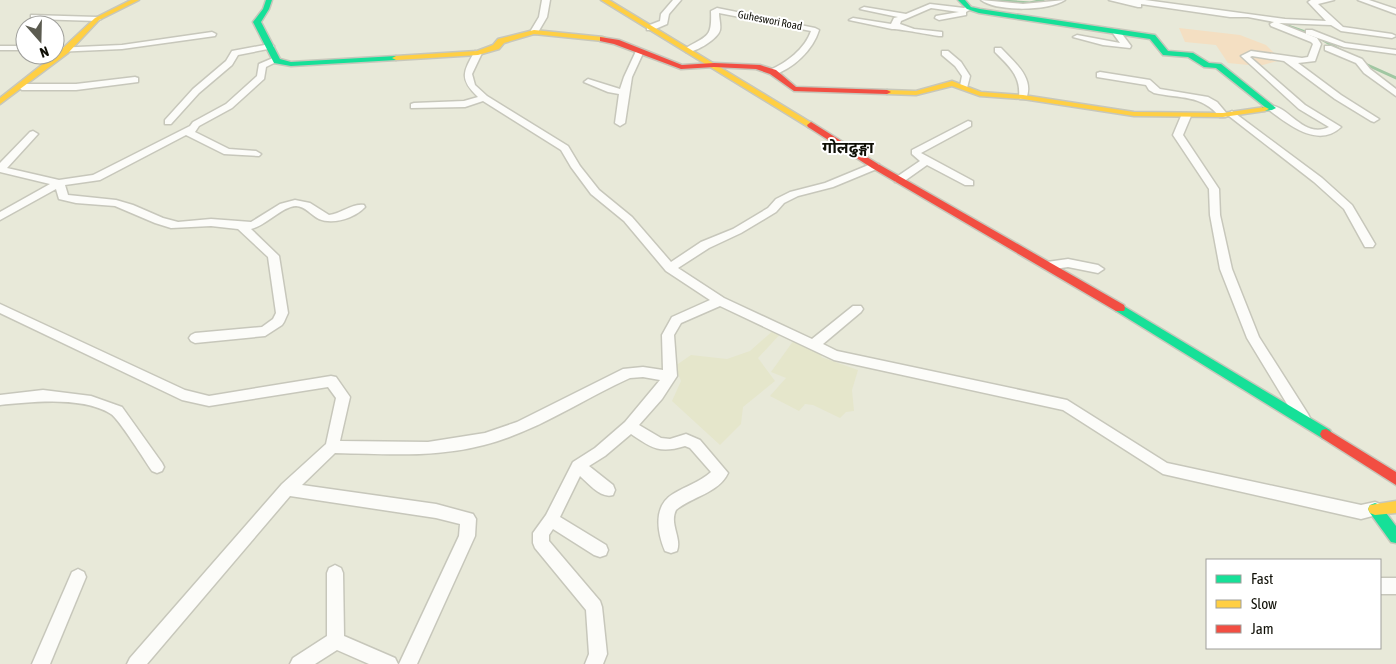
<svg xmlns="http://www.w3.org/2000/svg" width="1396" height="664" font-family="'Asap Condensed','Noto Sans Devanagari',sans-serif">
	<style>
		.built { fill: #e5e6cb }
		.green { fill: #f4dfc2 }
		.lines { fill: none; stroke-linecap: round; stroke-linejoin: round }
		.stream { stroke: #a0c7a2; stroke-width: 3 }
		.street-casing { stroke: #c7c7bb; stroke-width: 3 }
		.fast-casing { stroke: #c7c7bb; stroke-width: 3 }
		.slow-casing { stroke: #c7c7bb; stroke-width: 3 }
		.jam-casing { stroke: #c7c7bb; stroke-width: 3 }
		.street { fill: #fcfcf9; fill-rule: evenodd }
		.fast { fill: #16e098; fill-rule: evenodd }
		.slow { fill: #ffcf43; fill-rule: evenodd }
		.jam { fill: #f24e42; fill-rule: evenodd }
		.labels { text-anchor: middle; stroke-width: 4; stroke-linejoin: round; paint-order: stroke }
		.far-street-label { font-size: 11px; fill: #0f0f06; stroke: #fff }
		.far-district-label { font-size: 16px; font-weight: bold; fill: #0f0f06; stroke: #fff }
	</style>
	<rect width="100%" height="100%" fill="#e8e9d9"/>
	<g class="built">
		<polygon points="776,328 783,331 758,358 775,381 743,407 741,424 720,445 672,401 681,381 675,366 691,355 727,359 750,351"/>
		<polygon points="794,340 823,354 821,357 858,370 852,390 854,411 846,412 840,418 813,405 805,404 799,411 770,396 786,378 771,372"/>
	</g>
	<polygon class="green" points="1179,28 1240,35 1266,45 1281,60 1259,66 1228,63 1216,45 1185,42"/>
	<g class="lines">
		<g class="stream">
			<polyline points="990,0 1030,3 1043,0"/>
			<polyline points="1276,22 1311,34"/>
			<polyline points="1320,38 1343,52"/>
			<polyline points="1363,63 1396,78"/>
		</g>
		<defs>
			<g id="street">
				<polygon points="542,0 550,0 547,17 537,34 531,34 530,32 539,17"/>
				<polygon points="673,0 681,0 669,14 667,24 653,30 647,30 647,26 660,21 661,14"/>
				<path d="M981,0L1023,4L1065,0C1048,11 998,12 981,0Z"/>
				<path d="M1109,0H1145L1285,19L1326,21L1308,2L1311,0H1334L1318,4L1343,27L1392,34L1396,36L1392,38L1341,31L1331,25L1279,23L1317,38L1321,44L1315,61L1298,63L1341,95L1379,119L1374,122L1371,121L1335,99L1284,61L1252,56L1250,57L1305,105L1341,127C1318,149 1288,124 1269,110V106C1287,103 1303,140 1329,127L1299,109L1241,56L1251,51L1302,58L1308,57L1313,44L1311,42L1271,26L1270,24L1274,22L1248,17H1230L1141,4V7H1138Z"/>
				<polygon points="1358,0 1369,0 1396,9 1396,14"/>
				<path d="M930,4L964,8L969,6L973,8L966,12V15L939,20L935,18L936,16L959,12L931,8L901,21L900,24L914,29L942,32V36H939C931,35 896,28 892,29L849,20L853,18L891,24L894,18L898,17L860,9L864,7L906,14Z"/>
				<path d="M717,8L815,28L819,30C813,50 793,69 773,75L769,72L770,70C786,63 805,49 811,31L719,13C719,18 721,25 720,30C718,39 695,53 686,52V48C708,35 712,38 711,11Z"/>
				<polygon points="31,15 97,17 101,19 97,21 34,19 31,19"/>
				<polygon points="1113,30 1119,30 1131,46 1130,48 1103,45 1073,37 1077,35 1120,43 1112,32"/>
				<polygon points="1306,30 1312,30 1345,43 1396,50 1396,54 1344,47 1306,34"/>
				<polygon points="212,32 216,34 215,36 122,49 55,52 55,48 122,45"/>
				<polygon points="270,44 274,46 273,48 238,55 232,65 199,93 171,124 165,124 165,120 193,89 226,61 232,51"/>
				<rect x="0" y="46" width="25" height="4"/>
				<polygon points="1325,46 1331,46 1362,59 1370,69 1396,89 1396,96 1364,73 1356,63 1325,50"/>
				<path d="M995,48H1001C1014,62 1035,78 1026,99H1020L1019,97C1021,76 1009,66 995,52Z"/>
				<polygon points="637,49 644,51 632,77 625,123 620,126 615,123 619,94 608,92 584,82 588,79 620,89 624,77"/>
				<path d="M475,51L482,53L472,74L475,85L487,96L568,146L580,166L599,190L632,217L671,262L701,242L733,229L768,208L776,199L790,192L825,183L871,164H879V168L833,187L798,196L784,203L776,212L741,233L709,248L678,268L724,298L812,339L853,306H861L863,309L861,312L823,344L837,351L1067,400L1167,463L1361,505L1375,502L1380,504L1383,509L1380,514L1361,519L1163,474L1063,410L834,360L720,306L681,323L674,335L677,376L662,399L639,425L661,438L670,439L686,434L700,440L728,473C719,493 691,497 676,510C669,524 682,538 677,551L671,553L665,551C657,532 653,506 673,494C686,486 700,482 711,472L690,448L685,446C659,454 652,448 631,434L605,456L589,466L613,485L615,490L613,495C601,499 589,484 580,476L560,517L606,545L608,550L606,555L600,557L594,555L553,529L549,535V541L600,601L602,607L607,654L603,664H585L589,654L586,610L535,548L533,543V533L546,515L573,462L595,448L625,422L660,380L643,377L630,378C581,400 536,432 484,445C435,458 385,454 335,453L302,485L436,504L473,514L476,519L475,536L417,664H399L459,536L460,524L436,518L290,496L147,664H127L130,658L282,484L326,444L336,398L328,387L209,406L182,400L0,313V304L185,390L209,396L331,376L336,377L350,397L340,441L428,442L485,433L517,422L623,369L643,367L663,370L662,335L672,317L710,300L666,271L624,221L591,194L571,167L561,150L483,101L465,107L411,108V104L414,103L464,101L478,97C459,79 463,72 475,51Z"/>
				<polygon points="942,51 948,51 961,62 970,76 967,88 960,86 962,76 955,66 942,55"/>
				<path d="M273,58L280,60L266,67L264,79L232,108L199,126L195,132L229,149L256,151L261,154L259,156L224,154L186,135L100,180L65,185L68,195L116,200L133,205L163,218L178,222L211,219L251,222L280,204L295,200L310,203L329,215C341,214 352,203 364,205L365,207C355,218 333,225 319,219C311,215 305,206 296,206C281,207 267,225 251,229L279,256L288,313L284,322L282,325L265,336L195,343L191,341L189,338L191,335L195,333L262,327L273,319L276,313L268,257L238,229L211,226L171,228L155,223L115,206L76,203L59,199L56,189L0,220V212L50,184L0,172V163L30,132L33,131L38,134L7,168L59,180L93,175L190,126L193,122L226,104L257,76L259,64Z"/>
				<path d="M1100,72L1150,80L1160,89L1208,97L1217,102L1228,115L1226,117H1220C1201,94 1181,99 1154,93L1149,90L1146,85L1097,77V73Z"/>
				<polygon points="135,77 138,78 138,82 76,90 22,90 18,87 22,84 76,84"/>
				<polygon points="1232,111 1322,178 1352,205 1375,244 1373,247 1365,247 1344,209 1314,182 1229,116 1227,114"/>
				<polygon points="1186,113 1191,116 1183,135 1219,189 1220,215 1232,269 1259,337 1308,414 1310,418 1308,422 1303,424 1298,422 1247,338 1220,269 1210,215 1209,189 1173,135 1181,116"/>
				<polygon points="968,121 971,122 971,126 921,153 973,181 973,185 965,185 927,165 903,182 895,182 895,178 920,161 912,154 912,150"/>
				<polygon points="1068,259 1098,265 1104,269 1098,273 1068,267 1047,270 1041,266 1047,262"/>
				<path d="M43,390L91,396L122,407L162,463L164,467L162,471L157,473L152,471C145,461 119,419 111,414C83,396 31,402 0,405V395Z"/>
				<polygon points="335,565 341,568 343,573 344,636 395,658 398,664 369,664 337,650 315,664 290,664 293,658 327,636 327,573 329,568"/>
				<polygon points="78,569 84,572 86,577 50,664 32,664 72,572"/>
				<rect x="1380" y="578" width="16" height="16"/>
			</g>
			<g id="fast">
				<polygon points="266,0 272,0 269,9 261,22 280,59 291,62 396,56 400,58 396,60 291,66 274,63 253,22 263,9"/>
				<polygon points="958,0 965,0 971,7 980,9 1155,35 1168,51 1193,53 1209,63 1221,64 1276,108 1272,110 1262,111 1262,107 1265,107 1216,68 1204,67 1188,57 1163,55 1150,39 979,13 967,9"/>
				<polygon points="1120,304 1330,430 1332,434 1330,438 1326,439 1322,438 1116,311 1115,308"/>
				<polygon points="1375,503 1380,505 1396,526 1396,543 1391,542 1370,513 1368,509 1370,505"/>
			</g>
			<g id="slow">
				<polygon points="131,0 139,0 99,20 68,53 0,104 0,98 62,49 95,18"/>
				<polygon points="601,0 609,0 815,125 814,127 808,127"/>
				<polygon points="534,30 603,37 607,39 603,41 534,34 504,43 499,49 478,55 396,60 392,58 396,56 477,51 493,45 498,39"/>
				<polygon points="952,81 981,92 1023,95 1134,112 1223,113 1265,107 1269,109 1265,111 1223,117 1134,116 1023,99 980,96 952,86 916,95 887,94 883,92 887,90 916,91"/>
				<polygon points="1396,501 1396,513 1375,515 1370,513 1368,509 1370,505"/>
			</g>
			<g id="jam">
				<polygon points="600,37 619,40 682,65 714,63 760,65 776,70 796,87 887,90 891,92 887,94 794,91 770,74 756,69 714,67 681,69 614,44 600,41"/>
				<polygon points="811,122 878,164 1124,305 1125,308 1124,311 1116,311 872,168 808,127 807,125"/>
				<polygon points="1326,429 1396,472 1396,485 1322,438 1320,434 1322,430"/>
			</g>
		</defs>
		<use href="#street" class="street-casing"/>
		<use href="#fast" class="fast-casing"/>
		<use href="#slow" class="slow-casing"/>
		<use href="#jam" class="jam-casing"/>
		<use href="#street" class="street"/>
		<use href="#fast" class="fast"/>
		<use href="#slow" class="slow"/>
		<use href="#jam" class="jam"/>
	</g>
	<g class="labels">
		<g class="far-street-label">
			<text transform="translate(770 20) rotate(11)" y="4">Guheswori Road</text>
		</g>
		<g class="far-district-label">
			<text x="848" y="153">गोलढुङ्गा</text>
		</g>
	</g>
	<rect x="1206" y="559" width="175" height="90" fill="#ffffff" stroke="#9f9f9b"/>
	<rect x="1216" y="575" width="25" height="8" fill="#16e098" stroke="#9f9f9b"/>
	<text x="1251" y="584" font-size="15" fill="#0f0f06">Fast</text>
	<rect x="1216" y="600" width="25" height="8" fill="#ffcf43" stroke="#9f9f9b"/>
	<text x="1251" y="609" font-size="15" fill="#0f0f06">Slow</text>
	<rect x="1216" y="625" width="25" height="8" fill="#f24e42" stroke="#9f9f9b"/>
	<text x="1251" y="634" font-size="15" fill="#0f0f06">Jam</text>
	<g transform="translate(40 40) rotate(160)"><circle r="24" fill="#ffffff" stroke="#9f9f9b"/>
	<path d="M0-4L9 19L0 12L-9 19Z" fill="#5b5b50"/>
	<text y="-8" font-size="14" font-weight="bold" text-anchor="middle" fill="#0f0f06">N</text>
	</g>
</svg>
